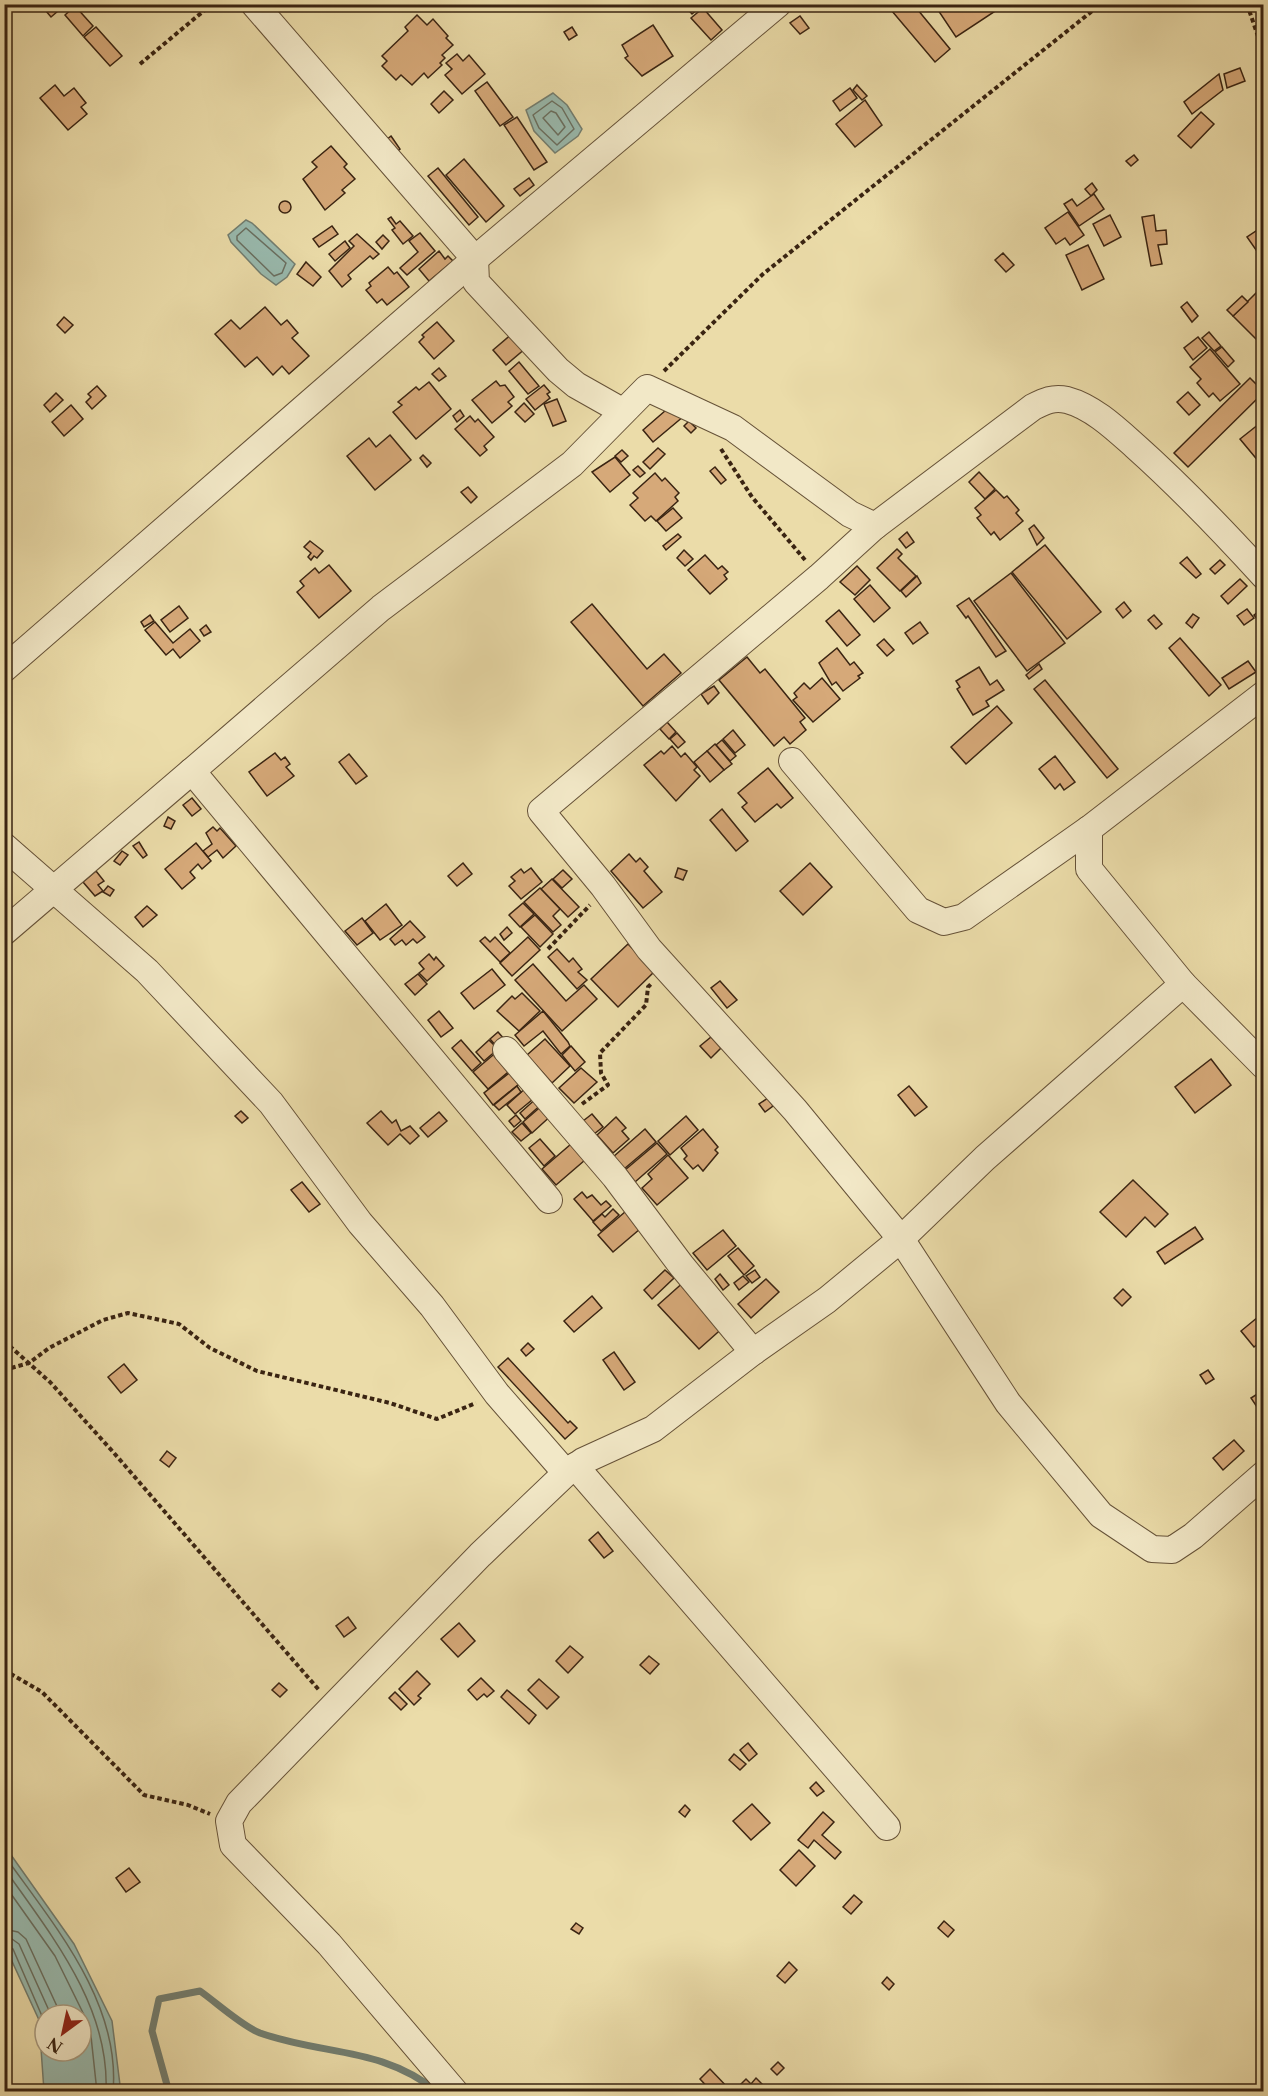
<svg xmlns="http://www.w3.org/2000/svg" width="1268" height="2096" font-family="'Libre Caslon Text',serif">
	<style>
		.water { fill: #99baae; stroke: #737e70; stroke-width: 1.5; fill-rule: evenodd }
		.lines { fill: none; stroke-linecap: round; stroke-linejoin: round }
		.shore { stroke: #6a6f60; stroke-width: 1.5 }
		.stream { stroke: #737e70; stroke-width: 7 }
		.building { fill: #d6a979; stroke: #3a2412; stroke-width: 1.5 }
		.minor-casing { stroke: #665238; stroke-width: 28 }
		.path { stroke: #3a2412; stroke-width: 4; stroke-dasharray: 4.5 3; stroke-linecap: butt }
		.minor { stroke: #f2e8c7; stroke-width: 26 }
	</style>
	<rect width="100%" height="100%" fill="#ebdca9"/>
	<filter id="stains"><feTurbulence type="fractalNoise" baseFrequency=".00333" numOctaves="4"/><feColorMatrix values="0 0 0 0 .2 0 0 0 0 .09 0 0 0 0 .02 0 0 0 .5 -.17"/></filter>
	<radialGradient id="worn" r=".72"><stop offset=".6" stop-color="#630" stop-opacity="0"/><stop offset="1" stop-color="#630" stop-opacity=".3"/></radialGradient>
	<g class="water">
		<polygon points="553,93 567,105 582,129 578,136 555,153 534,131 526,110"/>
		<polygon points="246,220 252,223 295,264 287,277 276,285 261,274 231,242 228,235"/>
		<path d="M4,1845L74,1944L112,2021L120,2085L119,2091H44L39,2020L5,1946ZM45,2015H81V2051H45Z"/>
	</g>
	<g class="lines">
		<g class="shore">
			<polygon points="552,101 562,108 574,129 557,145 539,128 533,115"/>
			<polygon points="551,111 556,113 565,127 558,135 543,118"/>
			<polygon points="246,228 286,263 282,273 274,276 237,240 237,236"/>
			<path d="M4,1855C53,1924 121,2002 113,2092"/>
			<path d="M4,1868C51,1935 110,2006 106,2092"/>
			<polyline points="4,1884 55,1956 90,2027 97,2092"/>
			<polyline points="4,1929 18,1932 26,1939 61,2015"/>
			<polyline points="4,1938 12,1939 19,1944 51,2015"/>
			<polyline points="4,1945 13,1949 45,2023"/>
		</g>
		<path class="stream" d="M169,2092L152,2031L159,1999L200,1991C217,2003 242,2026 260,2033C325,2056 380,2046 438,2092"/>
	</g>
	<g class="building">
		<polygon points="683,4 704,4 692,14"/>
		<polygon points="886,4 913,4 950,49 935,62"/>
		<polygon points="934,4 1006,4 956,37"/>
		<polygon points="52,5 58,11 51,17 46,11"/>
		<polygon points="75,6 93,26 83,36 65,15"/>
		<polygon points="703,8 722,30 711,40 691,18"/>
		<polygon points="417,15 427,25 433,19 448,36 446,38 453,45 442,55 445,58 440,63 442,65 428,78 424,73 412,85 401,75 396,80 382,66 387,61 382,56 408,31 405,27"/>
		<polygon points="800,16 809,28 800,34 790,23"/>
		<polygon points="653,25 673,56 642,76 625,58 628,56 622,45"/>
		<polygon points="96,27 122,56 110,66 84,37"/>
		<polygon points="572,27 577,35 569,40 564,32"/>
		<polygon points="457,54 463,61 469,55 485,74 462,94 445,75 452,69 446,63"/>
		<polygon points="1240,68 1245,81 1227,88 1224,74"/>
		<polygon points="1219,74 1223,90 1192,114 1184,102"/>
		<polygon points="487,82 513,117 500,126 475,91"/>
		<polygon points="55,85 64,96 74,88 86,103 81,107 87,114 68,130 40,98"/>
		<polygon points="857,85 867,96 862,100 853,90"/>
		<polygon points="850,88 857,98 840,111 833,101"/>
		<polygon points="444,91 453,100 439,113 431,104"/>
		<polygon points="865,100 882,125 855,147 836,124"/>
		<polygon points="1201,112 1214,124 1191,148 1178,136"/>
		<polygon points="517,117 547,162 534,170 504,125"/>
		<polygon points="391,136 400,149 390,157 380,145"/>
		<polygon points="331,146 347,164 344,167 355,179 342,190 345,193 325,210 303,179 317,167 312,162"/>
		<polygon points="1134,155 1138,160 1131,166 1126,161"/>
		<polygon points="464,159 504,206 486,222 446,175"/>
		<polygon points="438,168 478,217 469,225 428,176"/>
		<polygon points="529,178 534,185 520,196 514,189"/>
		<polygon points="1092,183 1097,190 1091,196 1085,189"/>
		<polygon points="1094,194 1104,209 1079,226 1064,204 1072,199 1077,206"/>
		<circle cx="285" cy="207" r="6"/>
		<polygon points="1068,212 1084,235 1070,245 1065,238 1056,244 1045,228"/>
		<polygon points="1110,215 1121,237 1104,246 1093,224"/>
		<polygon points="1154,215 1156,231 1166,230 1167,244 1158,245 1162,264 1151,266 1142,217"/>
		<polygon points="391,217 396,224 400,221 413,236 403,244 392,230 395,228 388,219"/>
		<polygon points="332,226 338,234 319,247 313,239"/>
		<polygon points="1259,229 1264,236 1264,256 1261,257 1247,237"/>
		<polygon points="420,233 435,251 407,275 400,268 418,252 409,241"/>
		<polygon points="357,234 379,254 373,259 370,256 348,275 351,279 342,287 329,271 354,246 349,241"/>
		<polygon points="383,235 389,241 382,249 376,242"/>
		<polygon points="345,241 350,248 335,261 329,254"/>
		<polygon points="1088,245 1104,279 1082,290 1066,255"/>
		<polygon points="439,251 445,259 448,256 453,261 429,281 419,269"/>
		<polygon points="1003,253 1014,265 1006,272 995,260"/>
		<polygon points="306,262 321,277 313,286 297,274"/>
		<polygon points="388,267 394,274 397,272 409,287 387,305 382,299 377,303 366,290 371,286 369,283"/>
		<polygon points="1262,287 1264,289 1264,347 1233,316"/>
		<polygon points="1242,296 1248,302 1233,316 1227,310"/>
		<polygon points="1187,302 1198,316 1192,322 1181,307"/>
		<polygon points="265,307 281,325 287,320 298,333 292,338 309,356 289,374 282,366 273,375 257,357 245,367 215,334 231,320 240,329"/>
		<polygon points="64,317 73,325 65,333 57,325"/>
		<polygon points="437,322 454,341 434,359 419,342 424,337 422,335"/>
		<polygon points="1209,332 1221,346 1214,351 1202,338"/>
		<polygon points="513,333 526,348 506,365 493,350"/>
		<polygon points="1198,337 1207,348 1193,360 1184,348"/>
		<polygon points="1222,347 1234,361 1228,367 1215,352"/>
		<polygon points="1210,349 1240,384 1220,401 1213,393 1209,397 1197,383 1201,379 1190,367"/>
		<polygon points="519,362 539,386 528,394 509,371"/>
		<polygon points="439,368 446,376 439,381 432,374"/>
		<polygon points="1250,378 1264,392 1188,467 1174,453"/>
		<polygon points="496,381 500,386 505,385 514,397 508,402 512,406 492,423 472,400"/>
		<polygon points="429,382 451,409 416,439 393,412 402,405 398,402 416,387 419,390"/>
		<polygon points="544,385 550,392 547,394 550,398 535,410 526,399"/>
		<polygon points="97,386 106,396 92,409 86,402 91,397 88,394"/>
		<polygon points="1188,392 1200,405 1189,415 1177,402"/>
		<polygon points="56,393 63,400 50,412 44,405"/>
		<polygon points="557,399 566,421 553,426 544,404"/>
		<polygon points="524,403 534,414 525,422 515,412"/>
		<polygon points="673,404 684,416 653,442 643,430"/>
		<polygon points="71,405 83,419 64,436 52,422"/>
		<polygon points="460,410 464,416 457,422 453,416"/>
		<polygon points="470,416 475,422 478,419 494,437 484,446 487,450 480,456 455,429"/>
		<polygon points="1264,420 1264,468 1240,439"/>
		<polygon points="689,421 696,428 691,433 684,426"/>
		<polygon points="390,435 411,460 375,490 347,456 369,438 376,447"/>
		<polygon points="658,448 665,454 650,469 643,462"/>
		<polygon points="622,450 628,456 621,462 615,456"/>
		<polygon points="423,455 431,463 427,467 420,458"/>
		<polygon points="615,457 630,475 610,492 592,472"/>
		<polygon points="638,466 645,473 640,477 633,470"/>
		<polygon points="715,467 726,480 721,484 710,471"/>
		<polygon points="979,472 995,489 985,499 969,482"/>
		<polygon points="655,473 662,481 665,478 679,493 675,497 678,501 656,521 651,516 645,521 630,505 638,498 633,493"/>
		<polygon points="468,487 477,497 471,503 461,492"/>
		<polygon points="996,490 1004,498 1007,496 1019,510 1016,513 1023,521 1000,540 994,532 991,535 977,518 981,515 975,508"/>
		<polygon points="673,508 682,518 666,531 657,521"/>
		<polygon points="1034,525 1044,538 1037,545 1029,529"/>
		<polygon points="907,532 914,542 906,548 899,539"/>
		<polygon points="678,534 681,537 666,550 663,546"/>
		<polygon points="310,541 323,551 317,558 314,556 311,560 308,557 311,553 304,547"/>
		<polygon points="1045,545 1101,612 1067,639 1012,572"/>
		<polygon points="897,549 902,554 898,558 916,576 900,591 877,568"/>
		<polygon points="684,550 693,559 685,566 677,558"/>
		<polygon points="705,555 718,569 722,566 728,572 724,575 727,579 710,594 688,570"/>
		<polygon points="1187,557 1201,574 1196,578 1180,563"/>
		<polygon points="1220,560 1225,565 1215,574 1210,569"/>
		<polygon points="329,565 351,591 319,618 297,592 304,586 300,581 315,568 319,573"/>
		<polygon points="857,566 870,580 855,595 840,582"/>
		<polygon points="1011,573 1065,643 1027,671 974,601"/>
		<polygon points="917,576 921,583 906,597 901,591"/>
		<polygon points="1240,579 1247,586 1228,604 1221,596"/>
		<polygon points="870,585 890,608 874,622 854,599"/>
		<polygon points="969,598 1006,651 996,657 968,616 966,618 957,606"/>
		<polygon points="1124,602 1131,611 1123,618 1116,609"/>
		<polygon points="592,604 647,669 664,654 681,673 643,706 571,622"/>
		<polygon points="179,606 188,618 170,632 161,620"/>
		<polygon points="1264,607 1264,627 1254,615"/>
		<polygon points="1247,609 1254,618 1244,625 1237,616"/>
		<polygon points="839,610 860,635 847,646 826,621"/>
		<polygon points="1193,614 1199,618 1192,628 1186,623"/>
		<polygon points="150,615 154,621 144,627 141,622"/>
		<polygon points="1154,615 1162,624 1156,629 1148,620"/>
		<polygon points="155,622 173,643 190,629 200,641 180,658 173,649 166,655 145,630"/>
		<polygon points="920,622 928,633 913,644 905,633"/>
		<polygon points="206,625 211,632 204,636 200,630"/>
		<polygon points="1180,638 1221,685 1209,696 1169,648"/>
		<polygon points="884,639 894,650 887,656 877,645"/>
		<polygon points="837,648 850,665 854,662 863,673 858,676 860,678 843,691 836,682 832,685 819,663"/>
		<polygon points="747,657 760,673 765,669 805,718 800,722 806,730 790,744 784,737 774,746 719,680"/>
		<polygon points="1248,661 1256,672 1229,689 1222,678"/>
		<polygon points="1039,664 1042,669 1029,679 1026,675"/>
		<polygon points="979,667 990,685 997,680 1004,690 986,701 989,706 973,715 957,689 960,687 956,681"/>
		<polygon points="822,678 840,699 813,722 793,700 797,697 794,693 804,683 810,689"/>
		<polygon points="1045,680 1118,769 1107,778 1034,689"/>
		<polygon points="714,686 719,693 708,704 701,694"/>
		<polygon points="997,706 1012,723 966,764 951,747"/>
		<polygon points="667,722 676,732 669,739 660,729"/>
		<polygon points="733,730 745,745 735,753 723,739"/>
		<polygon points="677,733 685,742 678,748 670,739"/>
		<polygon points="722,740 736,756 730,761 716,745"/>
		<polygon points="715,744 732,764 724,770 707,751"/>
		<polygon points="672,746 681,757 685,753 697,767 694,770 700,776 676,801 644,765 661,751 664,754"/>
		<polygon points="707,751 724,770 710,782 694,762"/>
		<polygon points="275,753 281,760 285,757 290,764 286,767 294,776 267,796 249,772"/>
		<polygon points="349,754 367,776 356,784 339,762"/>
		<polygon points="1055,756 1075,782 1064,790 1060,784 1055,789 1039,769"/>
		<polygon points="768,768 793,798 781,808 777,804 755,822 742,807 747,803 738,793"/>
		<polygon points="192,798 201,809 192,816 183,805"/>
		<polygon points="722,809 748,841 736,851 710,820"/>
		<polygon points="168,817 175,821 171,829 164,826"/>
		<polygon points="213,827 217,831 220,828 236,846 223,858 217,850 208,857 203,851 212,844 206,833"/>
		<polygon points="139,842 147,855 143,858 133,846"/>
		<polygon points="196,843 211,861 202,869 198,864 190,872 195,878 182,889 165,869"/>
		<polygon points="122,851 128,855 120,865 114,861"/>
		<polygon points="629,854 636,862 640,858 648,867 644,871 662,892 643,908 611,871"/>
		<polygon points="463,863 472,874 457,886 448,876"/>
		<polygon points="810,863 832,887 803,915 780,891"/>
		<polygon points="531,868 542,882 521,899 509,886 515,881 511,877 521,869 524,873"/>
		<polygon points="678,868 687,871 683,880 675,877"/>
		<polygon points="563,870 572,879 562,888 553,879"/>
		<polygon points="96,871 104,881 98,885 103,891 95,896 83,882"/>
		<polygon points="552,879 579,907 568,917 541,889"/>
		<polygon points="108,886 114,890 110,896 103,892"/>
		<polygon points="540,888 560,909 553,916 561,925 553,932 524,902"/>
		<polygon points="523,903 534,914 520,927 509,915"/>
		<polygon points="386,904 402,925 380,940 365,921"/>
		<polygon points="147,906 157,915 143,927 135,917"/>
		<polygon points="535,915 553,934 540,947 521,927"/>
		<polygon points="362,918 373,933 357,945 345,931"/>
		<polygon points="410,921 425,937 417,943 413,939 406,945 402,940 395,945 390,939"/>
		<polygon points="507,927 512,933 504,940 500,934"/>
		<polygon points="485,937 490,942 495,937 510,953 500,962 480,941"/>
		<polygon points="528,937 540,950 512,976 500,963"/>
		<polygon points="628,944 655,971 618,1007 591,979"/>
		<polygon points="557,949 569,962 573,958 582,969 578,972 587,980 577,989 548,957"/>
		<polygon points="429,954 434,960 436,957 444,966 427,981 419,973 424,969 419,963"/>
		<polygon points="533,964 566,1001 584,985 597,999 562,1031 515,980"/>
		<polygon points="492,969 505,985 474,1009 461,993"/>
		<polygon points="418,974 427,984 415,995 405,984"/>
		<polygon points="720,981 737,1000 727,1008 711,988"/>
		<polygon points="522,993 540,1011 519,1031 497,1011 512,996 515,999"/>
		<polygon points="439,1011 453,1028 441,1037 428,1020"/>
		<polygon points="543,1011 568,1042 570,1046 561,1054 543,1031 524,1046 515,1035"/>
		<polygon points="498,1032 505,1040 497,1047 490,1039"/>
		<polygon points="711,1037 721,1048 711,1058 700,1046"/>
		<polygon points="545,1039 570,1066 552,1083 527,1055"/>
		<polygon points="461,1040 481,1063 472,1071 452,1048"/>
		<polygon points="489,1040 498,1049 484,1061 476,1052"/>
		<polygon points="571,1046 585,1062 575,1071 562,1055"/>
		<polygon points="499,1050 513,1068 488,1089 473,1072"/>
		<polygon points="1211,1059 1231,1085 1195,1113 1175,1087"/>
		<polygon points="581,1068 597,1082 574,1103 559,1088"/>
		<polygon points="514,1069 524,1080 493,1105 484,1093"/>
		<polygon points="529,1085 538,1095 515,1114 507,1105"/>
		<polygon points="517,1086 521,1092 499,1110 494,1105"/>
		<polygon points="909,1086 927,1107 915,1116 898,1095"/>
		<polygon points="539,1096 544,1102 525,1119 520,1113"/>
		<polygon points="768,1098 773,1106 765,1112 759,1104"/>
		<polygon points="545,1103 554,1113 532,1133 523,1122"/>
		<polygon points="241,1111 248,1118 242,1123 235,1116"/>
		<polygon points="381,1111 392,1123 396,1120 401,1131 410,1126 419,1136 410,1144 400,1134 388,1145 367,1123"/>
		<polygon points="439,1112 447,1121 428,1137 420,1128"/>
		<polygon points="592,1114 603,1127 594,1134 583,1121"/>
		<polygon points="516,1115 521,1121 514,1127 509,1121"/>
		<polygon points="686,1116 698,1130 670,1155 658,1141"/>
		<polygon points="616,1117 626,1128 622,1131 629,1139 613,1153 597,1135"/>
		<polygon points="522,1123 531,1133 521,1141 512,1132"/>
		<polygon points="645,1129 656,1142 624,1169 613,1157"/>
		<polygon points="703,1129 718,1147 715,1150 718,1153 703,1171 698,1165 693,1169 684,1159 687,1156 681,1148"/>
		<polygon points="578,1138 592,1154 556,1185 542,1169"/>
		<polygon points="540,1139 555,1156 544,1166 529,1148"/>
		<polygon points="657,1143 667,1154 635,1182 625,1170"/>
		<polygon points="668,1155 688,1178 657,1205 642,1188 652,1179 648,1174"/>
		<polygon points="1133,1180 1168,1214 1155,1227 1145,1217 1126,1237 1100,1212"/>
		<polygon points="302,1182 320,1204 309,1212 291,1190"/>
		<polygon points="582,1192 587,1198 592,1195 601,1205 606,1201 611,1206 593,1221 574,1199"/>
		<polygon points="632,1206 647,1223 613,1252 598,1235"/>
		<polygon points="613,1209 619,1215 601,1231 593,1222 602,1214 605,1217"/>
		<polygon points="1195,1227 1203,1239 1165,1264 1157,1252"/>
		<polygon points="723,1230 736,1246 707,1270 693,1253"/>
		<polygon points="738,1248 754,1266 744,1275 728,1256"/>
		<polygon points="665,1270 674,1278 652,1299 644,1290"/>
		<polygon points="755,1270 760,1277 752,1283 746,1276"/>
		<polygon points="720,1274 729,1285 723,1290 715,1279"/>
		<polygon points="743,1276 749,1282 739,1290 734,1283"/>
		<polygon points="766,1279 779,1292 751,1318 738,1304"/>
		<polygon points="686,1280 726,1325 699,1349 658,1305"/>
		<polygon points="1123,1289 1131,1297 1122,1306 1114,1298"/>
		<polygon points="592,1296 602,1308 574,1332 564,1321"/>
		<polygon points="1258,1317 1264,1325 1264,1339 1254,1347 1241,1331"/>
		<polygon points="528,1343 534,1349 526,1356 521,1350"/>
		<polygon points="614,1352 635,1382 624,1390 603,1360"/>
		<polygon points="508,1358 568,1423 570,1421 577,1428 565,1439 498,1367"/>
		<polygon points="124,1364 137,1380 121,1393 108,1377"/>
		<polygon points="1208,1370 1214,1379 1206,1384 1200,1375"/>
		<polygon points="1262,1391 1264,1407 1259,1410 1251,1398"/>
		<polygon points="1234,1440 1244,1451 1223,1470 1213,1458"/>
		<polygon points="167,1451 176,1458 169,1467 160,1460"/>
		<polygon points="598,1532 613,1551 604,1558 589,1540"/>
		<polygon points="348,1617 356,1628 344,1637 336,1626"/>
		<polygon points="459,1623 475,1641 458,1657 441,1639"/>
		<polygon points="570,1646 583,1657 568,1673 556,1661"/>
		<polygon points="649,1656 659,1664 650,1674 640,1665"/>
		<polygon points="417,1671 430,1684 418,1696 421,1698 414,1705 399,1689"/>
		<polygon points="481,1678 494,1691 487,1697 484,1694 477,1700 468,1690"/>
		<polygon points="539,1679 559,1697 547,1709 528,1690"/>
		<polygon points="279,1683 287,1690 280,1697 272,1690"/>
		<polygon points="507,1690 536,1715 529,1724 501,1697"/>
		<polygon points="395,1692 407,1704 401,1710 389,1698"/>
		<polygon points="748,1743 757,1754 749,1761 740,1750"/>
		<polygon points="734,1754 746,1764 740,1770 729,1760"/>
		<polygon points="816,1782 824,1791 817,1796 810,1788"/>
		<polygon points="752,1804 770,1823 751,1840 733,1821"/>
		<polygon points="685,1805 690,1810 685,1817 679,1812"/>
		<polygon points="823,1812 834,1822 822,1835 841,1852 835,1859 814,1840 808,1848 798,1840"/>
		<polygon points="799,1850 815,1866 796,1886 780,1870"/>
		<polygon points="129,1868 140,1882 126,1892 116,1878"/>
		<polygon points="854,1895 862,1902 851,1914 843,1907"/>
		<polygon points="944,1921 954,1930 948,1937 938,1928"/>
		<polygon points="576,1923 583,1928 579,1934 571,1929"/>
		<polygon points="789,1962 797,1970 785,1983 777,1976"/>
		<polygon points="887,1977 894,1984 889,1990 882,1983"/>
		<polygon points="778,2062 784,2068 777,2075 771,2069"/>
		<polygon points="710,2069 732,2092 712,2092 700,2079"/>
		<polygon points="756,2078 764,2086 758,2092 733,2092 746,2079 751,2084"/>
	</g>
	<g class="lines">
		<defs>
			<g id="minor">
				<polyline points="254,4 475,259 476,282 558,370 576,385 622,411"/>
				<path d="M1264,576C1222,530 1181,487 1135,446C1116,429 1093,407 1067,400C1053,397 1045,401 1033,407L875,526L819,577L541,811L603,886L649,949L795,1110L901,1239L1008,1403L1101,1515L1152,1549L1172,1550L1193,1536L1264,1474"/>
				<polyline points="4,669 475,259 778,4"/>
				<polyline points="792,761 918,910 944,922 964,917 1089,829 1264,694"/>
				<polyline points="1089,829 1089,869 1183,984 1264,1066"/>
				<polyline points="4,846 147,971 271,1103 360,1223 432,1306 497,1394 566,1473"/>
				<polyline points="4,932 192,771"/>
				<polyline points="506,1050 615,1177 681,1265 753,1352"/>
				<polyline points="549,1200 192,771 381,608 572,464 647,388 733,428 850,514 875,526"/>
				<polyline points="575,1466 887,1827"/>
				<polyline points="455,2092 329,1944 233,1845 229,1821 239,1803 480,1555 566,1473 583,1461 653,1429 753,1352 827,1300 901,1239 985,1158 1183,984"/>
			</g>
		</defs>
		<use href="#minor" class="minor-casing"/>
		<g class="path">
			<polyline points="1247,4 1264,54"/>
			<polyline points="140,64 212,4"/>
			<polyline points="664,371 763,274 1101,4"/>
			<polyline points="721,449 752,497 805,560"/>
			<polyline points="548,949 590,905"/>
			<polyline points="582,1104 608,1085 601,1073 600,1053 646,1005 648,987 651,984"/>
			<polyline points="4,1341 50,1382 114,1453 319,1690"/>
			<polyline points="4,1370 29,1363 49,1348 103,1320 128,1313 179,1324 210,1348 257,1371 390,1403 437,1419 476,1403"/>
			<polyline points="4,1670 42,1692 144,1795 188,1805 210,1814"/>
		</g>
		<use href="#minor" class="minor"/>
	</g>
	<rect width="1268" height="2096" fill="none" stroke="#ebdca9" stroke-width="24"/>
	<rect x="6" y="6" width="1256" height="2084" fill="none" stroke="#3a2412" stroke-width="3"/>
	<rect x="12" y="12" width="1244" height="2072" fill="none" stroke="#3a2412" stroke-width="1.5"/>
	<g transform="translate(63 2033) rotate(213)"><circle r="28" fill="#f2e8c7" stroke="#a89a7f" stroke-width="1.5"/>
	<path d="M0-4.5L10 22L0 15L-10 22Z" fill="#8f2418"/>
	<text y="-9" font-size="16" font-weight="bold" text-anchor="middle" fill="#3a2412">N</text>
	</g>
	<rect width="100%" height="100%" filter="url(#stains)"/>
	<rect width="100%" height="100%" fill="url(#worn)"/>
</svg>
